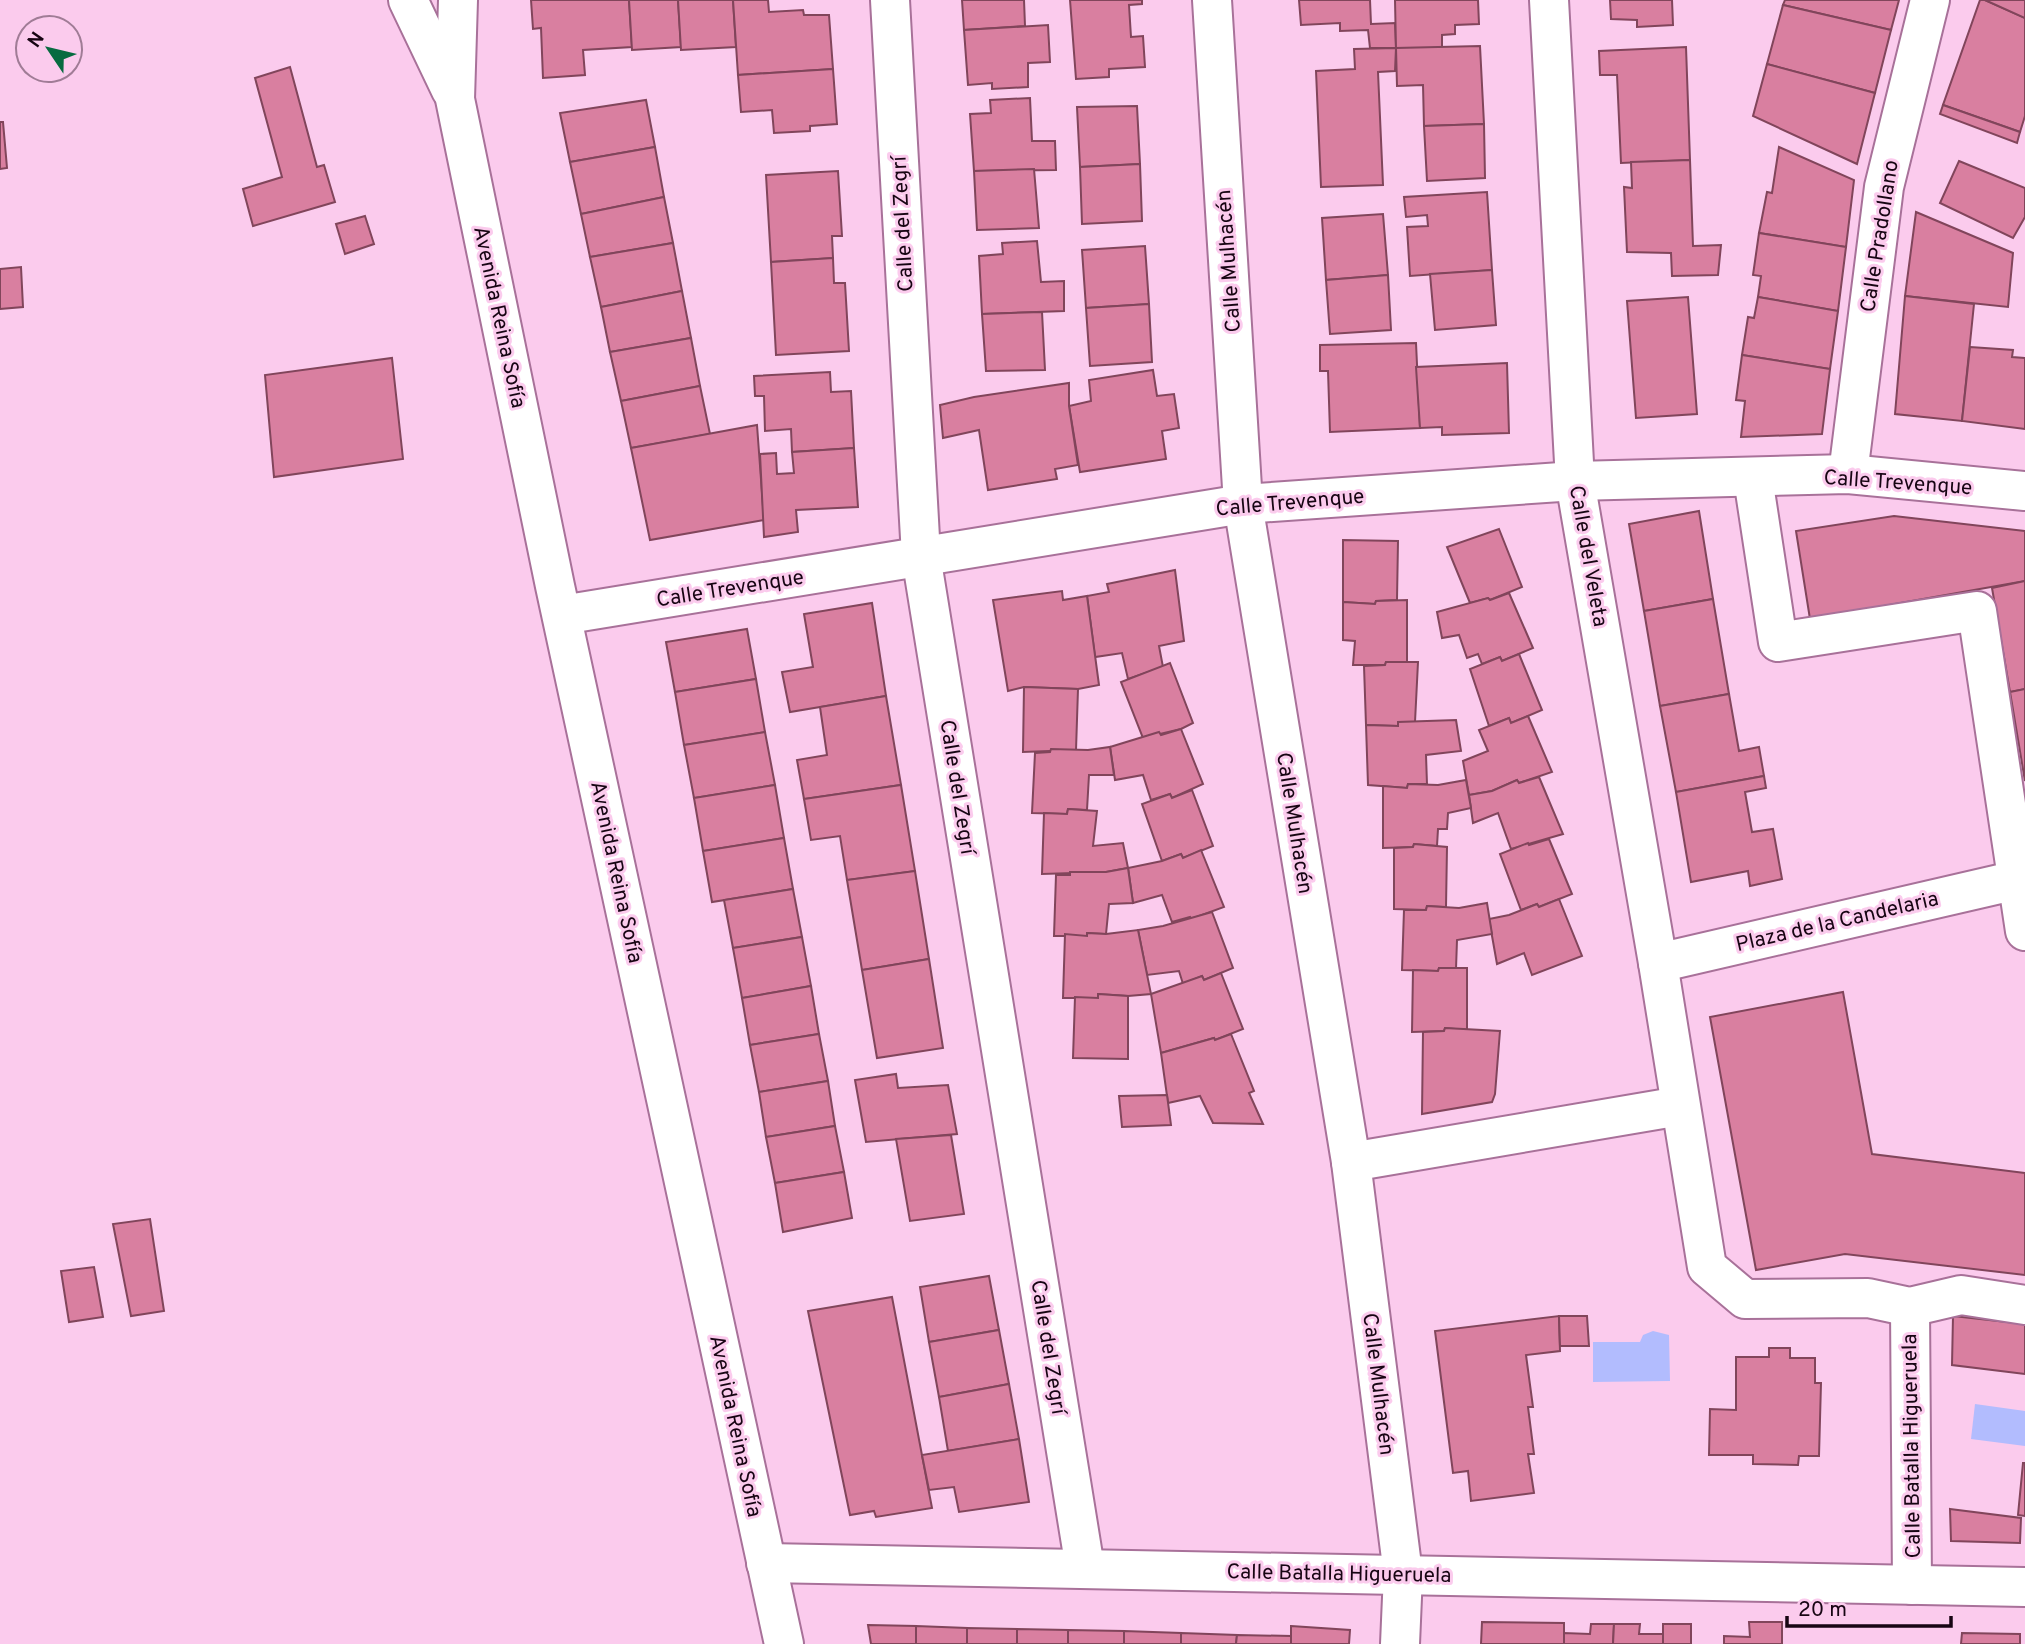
<svg xmlns="http://www.w3.org/2000/svg" width="2025" height="1644" font-family="Overpass,sans-serif">
	<style>
		.water { fill: #b2bcfe }
		.building { fill: #d97fa0; stroke: #81455b; stroke-width: 2 }
		.lines { fill: none; stroke-linecap: round; stroke-linejoin: round }
		.minor-casing { stroke: #a87199; stroke-width: 42 }
		.minor { stroke: #fff; stroke-width: 38 }
		.labels { text-anchor: middle; stroke-width: 6; stroke-linejoin: round; paint-order: stroke }
		.street-label { font-size: 21px; fill: #170513; stroke: #fbcbed }
	</style>
	<rect width="100%" height="100%" fill="#fbcbed"/>
	<g class="water">
		<polygon points="1653,1331 1669,1335 1670,1381 1593,1382 1593,1342 1640,1342 1643,1335"/>
		<polygon points="1975,1404 2025,1411 2025,1446 1971,1439"/>
	</g>
	<g class="building">
		<polygon points="531,0 629,0 632,47 583,50 585,75 543,78 541,28 533,29"/>
		<polygon points="629,0 678,0 681,47 632,50"/>
		<polygon points="678,0 733,0 736,47 681,50"/>
		<polygon points="733,0 768,0 769,12 803,10 804,15 829,15 833,69 738,75"/>
		<polygon points="962,0 1024,0 1025,26 964,30"/>
		<polygon points="1070,0 1142,0 1142,4 1129,5 1131,37 1143,36 1145,67 1109,69 1109,77 1076,79"/>
		<polygon points="1299,0 1370,0 1371,24 1395,23 1396,48 1370,48 1368,30 1340,31 1340,23 1301,25"/>
		<polygon points="1395,0 1478,0 1479,24 1455,25 1455,34 1442,35 1442,48 1396,48"/>
		<polygon points="1610,0 1672,0 1673,25 1637,27 1637,20 1611,19"/>
		<polygon points="1785,0 1899,0 1891,30 1783,5"/>
		<polygon points="1980,0 1985,0 2025,18 2025,116 2020,132 1943,105"/>
		<polygon points="1985,0 2025,0 2025,18"/>
		<polygon points="1783,5 1891,30 1875,93 1767,64"/>
		<polygon points="1048,25 1050,62 1028,63 1028,87 992,89 992,83 968,85 964,30"/>
		<polygon points="1480,46 1484,124 1424,126 1423,85 1397,86 1396,48"/>
		<polygon points="1686,47 1690,160 1621,163 1617,75 1600,75 1599,51"/>
		<polygon points="1396,48 1395,71 1378,72 1383,185 1321,187 1316,71 1355,69 1354,49"/>
		<polygon points="1767,64 1875,93 1857,164 1753,116"/>
		<polygon points="290,67 317,167 324,165 335,202 253,226 243,189 282,177 255,78"/>
		<polygon points="833,69 837,124 810,126 810,131 774,133 772,110 741,112 738,75"/>
		<polygon points="1030,98 1032,141 1055,141 1056,170 974,171 970,114 991,113 990,100"/>
		<polygon points="646,100 655,147 570,162 560,113"/>
		<polygon points="1943,105 2020,132 2017,143 1940,114"/>
		<polygon points="1137,106 1140,164 1080,167 1077,107"/>
		<polygon points="0,122 3,122 7,168 0,169"/>
		<polygon points="1484,124 1485,178 1427,181 1424,126"/>
		<polygon points="655,147 664,197 581,214 570,162"/>
		<polygon points="1779,147 1854,180 1846,247 1759,233 1767,192 1772,193"/>
		<polygon points="1690,160 1693,246 1721,245 1718,275 1672,276 1671,253 1627,252 1624,187 1632,188 1631,162"/>
		<polygon points="1959,161 2025,188 2025,217 2013,238 1940,203"/>
		<polygon points="1140,164 1142,221 1082,224 1080,167"/>
		<polygon points="1034,169 1039,228 977,230 974,171"/>
		<polygon points="838,171 842,236 832,236 833,258 771,262 766,175"/>
		<polygon points="1487,192 1492,270 1410,276 1407,227 1428,226 1427,215 1406,217 1404,197"/>
		<polygon points="664,197 673,243 590,257 581,214"/>
		<polygon points="1916,212 2013,253 2008,307 1905,296"/>
		<polygon points="1383,214 1388,275 1326,280 1322,218"/>
		<polygon points="365,216 374,244 345,254 336,224"/>
		<polygon points="1759,233 1846,247 1838,311 1758,297 1761,276 1753,275"/>
		<polygon points="1037,241 1041,282 1064,281 1064,311 982,314 979,256 1003,254 1002,243"/>
		<polygon points="673,243 682,291 601,307 590,257"/>
		<polygon points="1145,246 1149,304 1086,308 1082,250"/>
		<polygon points="833,258 834,283 845,283 849,351 776,355 771,262"/>
		<polygon points="21,267 23,307 0,309 0,269"/>
		<polygon points="1492,270 1496,325 1435,330 1430,274"/>
		<polygon points="1388,275 1391,330 1330,334 1326,280"/>
		<polygon points="682,291 691,338 610,352 601,307"/>
		<polygon points="1905,296 1974,304 1962,421 1895,414"/>
		<polygon points="1688,297 1697,414 1636,418 1627,301"/>
		<polygon points="1758,297 1838,311 1830,369 1742,355 1748,317 1754,318"/>
		<polygon points="1149,304 1152,362 1090,366 1086,308"/>
		<polygon points="1042,312 1045,370 986,371 982,314"/>
		<polygon points="691,338 700,386 621,401 610,352"/>
		<polygon points="1416,343 1420,428 1330,432 1328,371 1320,371 1320,345"/>
		<polygon points="1970,347 2013,350 2012,357 2025,358 2025,429 1962,421"/>
		<polygon points="1742,355 1830,369 1822,434 1741,437 1745,401 1736,400"/>
		<polygon points="392,358 403,459 274,477 265,375"/>
		<polygon points="1507,363 1509,433 1442,435 1442,427 1420,428 1416,367"/>
		<polygon points="1153,370 1157,396 1174,394 1179,428 1162,431 1166,459 1080,472 1069,406 1091,401 1089,380"/>
		<polygon points="830,372 831,392 851,391 854,448 792,452 791,429 765,431 764,396 755,396 754,376"/>
		<polygon points="1069,383 1069,406 1078,465 1055,469 1057,479 988,490 979,430 943,438 940,405 974,397"/>
		<polygon points="700,386 710,434 631,448 621,401"/>
		<polygon points="757,425 764,520 650,540 631,448"/>
		<polygon points="854,448 858,507 796,510 798,532 764,537 760,454 776,453 777,474 794,473 792,452"/>
		<polygon points="1699,511 1713,599 1644,611 1629,524"/>
		<polygon points="1894,516 2025,531 2025,581 1810,619 1796,531"/>
		<polygon points="1499,529 1522,587 1490,600 1488,598 1470,603 1447,547"/>
		<polygon points="1343,540 1398,541 1397,600 1376,601 1375,604 1343,602"/>
		<polygon points="1175,570 1184,641 1159,646 1163,667 1128,679 1122,653 1095,657 1087,596 1109,592 1107,584"/>
		<polygon points="2025,581 2025,689 2010,692 1992,588"/>
		<polygon points="1062,591 1063,600 1087,596 1099,685 1078,689 1024,687 1008,691 993,600"/>
		<polygon points="1509,593 1533,648 1502,661 1500,657 1482,664 1478,654 1467,658 1459,635 1442,638 1437,612 1488,598 1490,600"/>
		<polygon points="1713,599 1729,694 1660,706 1644,611"/>
		<polygon points="1407,600 1407,662 1386,662 1385,665 1353,665 1355,641 1343,640 1343,602 1375,604 1376,601"/>
		<polygon points="872,603 886,696 790,712 782,672 813,667 804,614"/>
		<polygon points="747,629 756,679 675,692 666,642"/>
		<polygon points="1519,654 1542,710 1511,723 1509,718 1489,726 1470,669 1500,657 1502,661"/>
		<polygon points="1386,662 1418,662 1415,722 1398,722 1398,726 1366,725 1364,666 1385,665"/>
		<polygon points="1170,663 1193,723 1181,729 1143,738 1121,682"/>
		<polygon points="756,679 765,732 684,745 675,692"/>
		<polygon points="1024,687 1078,689 1076,750 1023,752"/>
		<polygon points="2025,689 2025,781 2010,692"/>
		<polygon points="1729,694 1739,751 1759,747 1764,776 1676,792 1660,706"/>
		<polygon points="886,696 901,785 804,799 797,760 827,755 820,707"/>
		<polygon points="1528,716 1552,772 1519,783 1517,780 1492,791 1469,795 1463,761 1488,751 1479,730 1509,718 1511,723"/>
		<polygon points="1456,720 1461,751 1426,755 1427,784 1408,784 1407,788 1368,785 1366,725 1398,726 1398,722"/>
		<polygon points="1181,729 1203,784 1172,798 1170,794 1151,800 1143,775 1115,780 1110,747 1159,732 1161,735"/>
		<polygon points="765,732 775,785 694,798 684,745"/>
		<polygon points="1110,747 1114,775 1089,775 1087,810 1068,809 1067,814 1032,813 1035,753 1050,752 1051,749 1088,750"/>
		<polygon points="1764,776 1766,788 1745,792 1752,832 1773,829 1782,879 1750,886 1748,871 1691,882 1676,792"/>
		<polygon points="1539,777 1563,834 1511,849 1498,813 1473,823 1469,795 1492,791 1517,780 1519,783"/>
		<polygon points="1466,780 1471,808 1448,813 1447,829 1438,829 1437,846 1414,844 1413,847 1383,848 1383,786 1407,788 1408,784 1438,785"/>
		<polygon points="775,785 784,838 703,851 694,798"/>
		<polygon points="901,785 915,871 847,880 840,836 811,840 804,799"/>
		<polygon points="1192,790 1213,846 1183,858 1181,854 1162,861 1142,804 1170,794 1172,798"/>
		<polygon points="1068,809 1097,811 1093,846 1123,843 1128,868 1106,872 1042,874 1044,813 1067,814"/>
		<polygon points="784,838 793,889 712,902 703,851"/>
		<polygon points="1549,839 1572,894 1539,907 1537,904 1521,910 1500,854 1528,843 1529,845"/>
		<polygon points="1414,844 1447,847 1446,907 1427,906 1426,910 1394,909 1394,848 1413,847"/>
		<polygon points="1201,850 1224,907 1191,919 1190,917 1172,922 1162,895 1133,903 1128,868 1162,861 1181,854 1183,858"/>
		<polygon points="1128,868 1133,903 1109,904 1106,934 1087,933 1087,936 1054,936 1056,875 1070,875 1070,872 1106,872"/>
		<polygon points="915,871 929,959 862,970 847,880"/>
		<polygon points="793,889 802,937 733,948 724,900"/>
		<polygon points="1559,899 1582,956 1532,975 1524,953 1497,964 1489,919 1509,915 1537,904 1539,907"/>
		<polygon points="1487,903 1492,934 1457,940 1456,969 1439,968 1438,971 1402,970 1404,910 1426,910 1427,906 1459,908"/>
		<polygon points="1212,912 1233,968 1204,980 1202,976 1183,984 1179,971 1147,975 1138,930 1163,926"/>
		<polygon points="1138,930 1151,994 1128,996 1098,994 1098,998 1063,998 1065,934 1087,936 1087,933 1106,934"/>
		<polygon points="802,937 811,986 742,998 733,948"/>
		<polygon points="929,959 943,1048 877,1058 862,970"/>
		<polygon points="1439,968 1467,968 1467,1030 1445,1028 1444,1031 1412,1032 1413,970 1438,971"/>
		<polygon points="1221,973 1243,1029 1215,1040 1214,1038 1161,1053 1151,994 1202,976 1204,980"/>
		<polygon points="811,986 819,1034 750,1045 742,998"/>
		<polygon points="1843,992 1872,1154 2025,1173 2025,1275 1845,1254 1756,1270 1710,1017"/>
		<polygon points="1098,994 1128,996 1128,1059 1073,1058 1075,997 1098,998"/>
		<polygon points="1445,1028 1500,1031 1495,1094 1492,1102 1422,1114 1423,1032 1444,1031"/>
		<polygon points="819,1034 828,1081 759,1092 750,1045"/>
		<polygon points="1231,1034 1254,1091 1249,1093 1263,1124 1213,1123 1200,1096 1168,1103 1161,1053 1214,1038 1215,1040"/>
		<polygon points="896,1074 898,1088 948,1085 957,1134 866,1142 855,1080"/>
		<polygon points="828,1081 835,1126 766,1137 759,1092"/>
		<polygon points="1167,1095 1171,1125 1122,1127 1119,1096"/>
		<polygon points="835,1126 844,1172 775,1183 766,1137"/>
		<polygon points="951,1135 964,1214 910,1221 896,1139"/>
		<polygon points="844,1172 852,1218 783,1232 775,1183"/>
		<polygon points="150,1219 164,1311 131,1316 113,1224"/>
		<polygon points="94,1267 103,1317 69,1322 61,1271"/>
		<polygon points="989,1276 999,1330 929,1342 920,1287"/>
		<polygon points="892,1297 932,1508 876,1517 874,1511 850,1515 808,1311"/>
		<polygon points="1559,1316 1560,1351 1526,1355 1533,1407 1528,1407 1534,1454 1528,1454 1534,1493 1471,1501 1468,1471 1453,1473 1435,1331"/>
		<polygon points="1559,1316 1587,1316 1589,1346 1560,1346"/>
		<polygon points="1953,1316 2025,1324 2025,1374 1952,1365"/>
		<polygon points="999,1330 1009,1384 939,1397 929,1342"/>
		<polygon points="1769,1348 1790,1348 1790,1358 1815,1358 1815,1383 1821,1383 1819,1456 1799,1456 1798,1465 1753,1464 1753,1455 1709,1455 1710,1409 1736,1410 1736,1357 1769,1357"/>
		<polygon points="1009,1384 1019,1439 948,1451 939,1397"/>
		<polygon points="1019,1439 1029,1502 959,1512 954,1487 929,1490 922,1455"/>
		<polygon points="2023,1463 2025,1463 2025,1516 2018,1515"/>
		<polygon points="1950,1509 2021,1518 2020,1543 1951,1541"/>
		<polygon points="1482,1622 1564,1623 1564,1644 1481,1644"/>
		<polygon points="1749,1622 1782,1622 1782,1644 1724,1644 1724,1636 1750,1637"/>
		<polygon points="1591,1624 1614,1624 1613,1644 1564,1644 1564,1633 1590,1634"/>
		<polygon points="1614,1624 1640,1624 1639,1634 1663,1634 1663,1644 1613,1644"/>
		<rect x="1663" y="1624" width="28" height="20"/>
		<polygon points="868,1625 916,1626 916,1644 871,1644"/>
		<polygon points="916,1626 967,1628 967,1644 916,1644"/>
		<polygon points="1291,1626 1350,1630 1349,1644 1291,1644"/>
		<polygon points="967,1628 1017,1629 1017,1644 967,1644"/>
		<polygon points="1017,1629 1068,1630 1068,1644 1017,1644"/>
		<polygon points="1068,1630 1124,1631 1124,1644 1068,1644"/>
		<polygon points="1124,1631 1181,1633 1181,1644 1124,1644"/>
		<polygon points="1181,1633 1237,1635 1236,1644 1181,1644"/>
		<polygon points="1962,1633 2020,1634 2020,1644 1961,1644"/>
		<polygon points="1237,1635 1291,1636 1291,1644 1236,1644"/>
	</g>
	<g class="lines">
		<defs>
			<g id="minor">
				<polyline points="408,0 451,90"/>
				<polyline points="458,0 455,99 555,586 784,1644"/>
				<polyline points="890,0 921,556 1085,1568"/>
				<polyline points="1212,0 1243,504 1351,1162 1403,1574 1400,1644"/>
				<polyline points="1549,0 1575,481 1658,963 1707,1267 1745,1299 1868,1298 1910,1307 1961,1295 2025,1305"/>
				<polyline points="1848,474 1884,187 1930,0"/>
				<polyline points="1753,478 1778,642 1977,611 2025,931"/>
				<polyline points="562,615 1243,504 1575,481 1848,474 2025,491"/>
				<polyline points="1658,963 2017,880 2025,875"/>
				<polyline points="1351,1162 1680,1106"/>
				<polyline points="1910,1307 1912,1585"/>
				<polyline points="766,1563 2025,1587"/>
			</g>
		</defs>
		<use href="#minor" class="minor-casing"/>
		<use href="#minor" class="minor"/>
	</g>
	<g class="labels">
		<g class="street-label">
			<text transform="translate(902 224) rotate(-93)" y="7">Calle del Zegrí</text>
			<text transform="translate(1879 236) rotate(-81)" y="7">Calle Pradollano</text>
			<text transform="translate(1228 261) rotate(-94)" y="7">Calle Mulhacén</text>
			<text transform="translate(500 317) rotate(78)" y="7">Avenida Reina Sofía</text>
			<text transform="translate(1898 482) rotate(4)" y="7">Calle Trevenque</text>
			<text transform="translate(1290 502) rotate(-5)" y="7">Calle Trevenque</text>
			<text transform="translate(1589 556) rotate(80)" y="7">Calle del Veleta</text>
			<text transform="translate(730 588) rotate(-9)" y="7">Calle Trevenque</text>
			<text transform="translate(958 787) rotate(81)" y="7">Calle del Zegrí</text>
			<text transform="translate(1295 823) rotate(81)" y="7">Calle Mulhacén</text>
			<text transform="translate(617 872) rotate(78)" y="7">Avenida Reina Sofía</text>
			<text transform="translate(1837 921) rotate(-13)" y="7">Plaza de la Candelaria</text>
			<text transform="translate(1049 1347) rotate(81)" y="7">Calle del Zegrí</text>
			<text transform="translate(1379 1384) rotate(83)" y="7">Calle Mulhacén</text>
			<text transform="translate(736 1426) rotate(78)" y="7">Avenida Reina Sofía</text>
			<text transform="translate(1911 1446) rotate(-91)" y="7">Calle Batalla Higueruela</text>
			<text transform="translate(1339 1573) rotate(1)" y="7">Calle Batalla Higueruela</text>
		</g>
	</g>
	<g transform="translate(49 49) rotate(305)"><circle r="33" fill="#fbcbed" stroke="#a07c96" stroke-width="2"/>
	<path d="M0-5L12 26L0 18L-12 26Z" fill="#076b40"/>
	<text y="-10" font-size="19" font-weight="bold" text-anchor="middle" fill="#170513">N</text>
	</g>
	<path d="M1787 1616v10h164v-10" fill="none" stroke="#170513" stroke-width="3.5"/>
	<text x="1798" y="1616" font-size="21" fill="#170513" stroke="#fbcbed" stroke-width="5" paint-order="stroke">20 m</text>
</svg>
